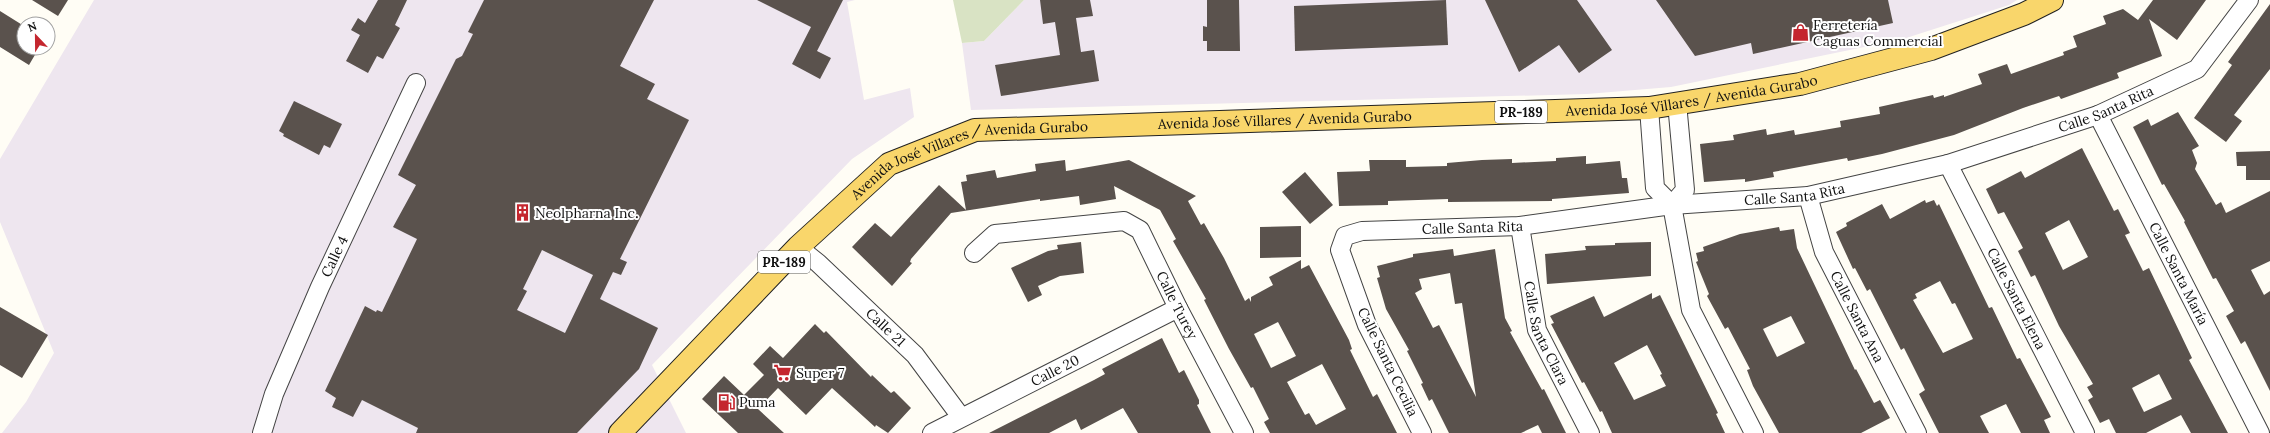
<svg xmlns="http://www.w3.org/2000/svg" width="2270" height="433" font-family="Lora,serif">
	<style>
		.industrial { fill: #eee6ef }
		.cemetery { fill: #d9e3c4 }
		.building { fill: #5a524d; fill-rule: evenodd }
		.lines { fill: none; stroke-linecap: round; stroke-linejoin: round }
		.minor-casing { stroke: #444; stroke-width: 20 }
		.primary-casing { stroke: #222; stroke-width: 24 }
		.minor { stroke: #fff; stroke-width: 18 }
		.primary { stroke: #f9d66b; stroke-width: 22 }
		.labels { text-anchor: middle; stroke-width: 4; stroke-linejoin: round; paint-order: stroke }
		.shield { fill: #fff; stroke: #585858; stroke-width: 1 }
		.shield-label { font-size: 13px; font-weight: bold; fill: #111 }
		.poi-label { font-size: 14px; fill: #111; stroke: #fff; text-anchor: start }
		.street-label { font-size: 14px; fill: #111; stroke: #fff }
	</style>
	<rect width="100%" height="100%" fill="#fffdf5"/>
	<g class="industrial">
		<polygon points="94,0 855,0 847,2 864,100 910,88 914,117 852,159 652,365 686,433 2,433 26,402 54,353 0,222 0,159"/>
		<polygon points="1024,0 2017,0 2009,5 1903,39 1671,87 1587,94 971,110 962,43 984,41"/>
	</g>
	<polygon class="cemetery" points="953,0 1024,0 984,41 962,43"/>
	<g class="building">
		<polygon points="32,0 68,0 58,16"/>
		<polygon points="378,0 407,0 395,25 400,28 383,59 377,56 368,73 346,61 360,35 351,30 358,18 365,23"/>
		<path d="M484,0H654L620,66L655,84L647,99L689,120L620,259L627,262L621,275L613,272L600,299L658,328L639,369L577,433H416L418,428L362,400L353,417L332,407L336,398L325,391L365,306L376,312L377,310L382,312L417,239L393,227L416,185L398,175L456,59L462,56L473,34L468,32ZM542,250L593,275L565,333L517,310L527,291L523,289Z"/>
		<polygon points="757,0 843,0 817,51 831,58 820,79 792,64 811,27"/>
		<polygon points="1040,0 1090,0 1093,16 1076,18 1081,52 1094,50 1099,81 1001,96 995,65 1060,55 1055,22 1043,24"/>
		<polygon points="1207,0 1239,0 1240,51 1207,51 1207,41 1203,41 1203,26 1207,27"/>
		<polygon points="1446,0 1448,45 1295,51 1294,6"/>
		<polygon points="1485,0 1577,0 1612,50 1579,73 1559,45 1519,72"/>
		<polygon points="1656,0 1888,0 1893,23 1753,54 1751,43 1695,56"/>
		<polygon points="2153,0 2206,0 2177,40 2149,19 2162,56 2117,73 2119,78 2061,99 2059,96 2023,108 1954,135 1882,154 1848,161 1847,158 1773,172 1774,177 1745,182 1745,179 1704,182 1700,144 1734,140 1733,135 1766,129 1767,135 1794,130 1795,135 1841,127 1840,121 1880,114 1879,107 1933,95 1934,98 1944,95 1944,97 1982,84 1978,74 2007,64 2011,74 2064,55 2063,52 2077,47 2073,36 2106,24 2103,16 2123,9 2138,20"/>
		<polygon points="2270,4 2270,69 2234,115 2242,121 2226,142 2194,118 2232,65 2228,62"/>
		<polygon points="0,11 24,26 24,48 39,48 29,65 0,47"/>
		<polygon points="294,101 342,124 330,148 324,145 319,155 283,136 284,134 279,131"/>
		<polygon points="2178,112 2199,146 2192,150 2197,163 2195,169 2216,205 2221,202 2226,213 2270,191 2270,261 2251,270 2264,295 2270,291 2270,391 2245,341 2241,344 2226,316 2234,311 2216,278 2213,279 2184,222 2185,221 2164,184 2162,185 2133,127 2148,119 2151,126"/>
		<path d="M2082,148L2114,211L2118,209L2130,233L2125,235L2143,271L2149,268L2192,358L2189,360L2228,433H2191L2181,415L2146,433H2116L2109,419L2100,423L2088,400L2093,397L2087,387L2093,384L2059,326L2035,275L2031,277L2018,251L2023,248L2004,212L1998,214L1986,189L2021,171L2025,178ZM2069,220L2088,257L2063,270L2045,233ZM2159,374L2172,399L2144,412L2132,388Z"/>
		<polygon points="2270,151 2270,180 2246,180 2246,166 2237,166 2236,152"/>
		<polygon points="1586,156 1586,164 1620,161 1622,178 1627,178 1629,193 1552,199 1552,201 1448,202 1448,199 1388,201 1388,205 1339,206 1337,172 1370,171 1369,160 1406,160 1406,167 1447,166 1447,163 1482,160 1512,159 1512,163 1556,161 1556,158"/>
		<path d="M1065,160L1066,171L1129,160L1196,196L1188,201L1201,225L1204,223L1224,258L1245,301L1249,298L1251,302V297L1273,285L1269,277L1301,260V269L1309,265L1349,340L1352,349L1350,350L1373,397L1377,394L1397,433H1270L1264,422L1269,419L1253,387L1251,388L1229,349L1204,300L1206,299L1173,241L1176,239L1160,210L1114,186L1116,199L1080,205L1079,196L1040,201V199L951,213L911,259L910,262L912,263L892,286L852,247L875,223L891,237L939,185L966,210L961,182L967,181L966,175L995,170L997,178L1036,171L1035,164ZM1278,322L1296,356L1271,368L1254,334ZM1322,364L1346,409L1316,425L1309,413L1305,415L1287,382Z"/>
		<polygon points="1305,172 1333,205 1310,224 1282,192"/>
		<path d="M1925,200L1926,203L1934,200L1937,206L1939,204L1989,308L1992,307L2017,359L2020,358L2051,417L2044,420L2050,433H2021L2006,404L1980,416L1989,433H1939L1919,394L1925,390L1904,348L1901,350L1870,289L1867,291L1855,268L1853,269L1836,232L1847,226L1846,223L1882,204L1890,219ZM1940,281L1952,304L1955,303L1973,339L1943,353L1913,300L1917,298L1915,294Z"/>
		<polygon points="1301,226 1301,257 1260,258 1260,227"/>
		<path d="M1779,227L1780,231L1794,229L1797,248L1855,370L1856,369L1874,403L1880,400L1890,418L1861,433H1779L1753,386L1747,370L1750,369L1728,327L1725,329L1707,296L1709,294L1696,262L1698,261L1696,253L1704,251L1703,247L1740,234ZM1791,316L1805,343L1777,357L1763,329Z"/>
		<polygon points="1081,242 1084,273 1060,276 1038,286 1042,295 1028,302 1011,268 1048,251 1058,249 1057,245"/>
		<polygon points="1651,242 1651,276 1547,284 1545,254 1586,250 1585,246 1615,245 1615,243"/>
		<path d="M1453,249L1454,256L1495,249L1505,318L1512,331L1510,332L1542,390L1544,389L1566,433H1542L1538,425L1521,433H1449L1432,399L1429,401L1421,384L1423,383L1407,351L1409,350L1386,309L1377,278L1380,277L1377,266L1413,257V254ZM1450,273L1455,304L1462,303L1476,397L1439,325L1433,328L1415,293L1422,289L1419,279Z"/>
		<path d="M1652,293V299L1660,295L1718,413L1716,414L1725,433H1612L1602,411L1600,412L1584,382L1582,383L1551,324L1554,323L1550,316L1594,296L1604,317ZM1647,345L1662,374L1660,375L1666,386L1634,400L1614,363Z"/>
		<polygon points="0,307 48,335 22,378 0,365"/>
		<polygon points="815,324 824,333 826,331 871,377 872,375 891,393 894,391 911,408 888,433 876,425 875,427 832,388 806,415 778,388 758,409 784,433 738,433 702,399 724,376 744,395 764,375 753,364 770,346 783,358"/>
		<polygon points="1162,338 1179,373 1184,370 1199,400 1199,404 1197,405 1211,433 1138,433 1123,408 1081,430 1076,419 1049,433 989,433 1094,380 1105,374 1102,369"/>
	</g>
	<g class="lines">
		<defs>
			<g id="minor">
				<polyline points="1649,108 1655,188 1672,205 1691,310 1754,433"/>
				<path id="s1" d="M2098,115L2260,433"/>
				<path id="s2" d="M1948,164L2085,433"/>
				<path id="s3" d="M1808,196L1824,252L1917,433"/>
				<polyline points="1672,205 1685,190 1677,103"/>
				<path id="s4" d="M1520,226L1537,330L1590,433"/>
				<path id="s5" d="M798,247L818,263L915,355L961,417"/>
				<path id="s6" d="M974,253L995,234L1124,221L1140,230L1178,308L1244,433"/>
				<path id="s7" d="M262,433L274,394L320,287L416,83"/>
				<path id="s8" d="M932,433L1178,308"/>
				<path id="s9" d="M1422,433L1367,325L1340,250L1345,236L1362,231L1520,226L1672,205L1808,196L1948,164L2098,115L2197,69L2249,0"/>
			</g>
			<g id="primary">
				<path id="s10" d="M620,433L798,247L889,164L975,130L1649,108L1800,84L1931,49L2024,14L2052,0"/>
			</g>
		</defs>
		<use href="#minor" class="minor-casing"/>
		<use href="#primary" class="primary-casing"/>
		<use href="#minor" class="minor"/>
		<use href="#primary" class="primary"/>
	</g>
	<defs>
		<symbol id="shop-bare" viewBox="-9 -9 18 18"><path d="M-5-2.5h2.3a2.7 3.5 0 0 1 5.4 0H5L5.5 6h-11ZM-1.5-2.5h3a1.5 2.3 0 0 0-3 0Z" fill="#c4262e" stroke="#fff" stroke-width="2.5" paint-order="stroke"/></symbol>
		<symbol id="building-bare" viewBox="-9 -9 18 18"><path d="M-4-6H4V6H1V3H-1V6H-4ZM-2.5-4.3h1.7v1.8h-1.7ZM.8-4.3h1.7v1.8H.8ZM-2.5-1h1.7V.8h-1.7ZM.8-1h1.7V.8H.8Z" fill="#c4262e" stroke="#fff" stroke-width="2.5" paint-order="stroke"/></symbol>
		<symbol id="supermarket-bare" viewBox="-9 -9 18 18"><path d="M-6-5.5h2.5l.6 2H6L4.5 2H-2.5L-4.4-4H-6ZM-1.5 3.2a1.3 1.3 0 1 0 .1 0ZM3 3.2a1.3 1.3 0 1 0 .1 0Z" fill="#c4262e" stroke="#fff" stroke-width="2.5" paint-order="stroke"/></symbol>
		<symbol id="fuel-bare" viewBox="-9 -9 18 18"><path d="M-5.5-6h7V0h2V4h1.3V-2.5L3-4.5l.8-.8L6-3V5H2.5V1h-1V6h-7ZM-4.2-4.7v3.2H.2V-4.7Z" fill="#c4262e" stroke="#fff" stroke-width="2.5" paint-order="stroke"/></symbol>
	</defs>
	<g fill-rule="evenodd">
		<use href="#shop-bare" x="1788" y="20" width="25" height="25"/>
		<use href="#building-bare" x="510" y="200" width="25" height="25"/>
		<use href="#supermarket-bare" x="770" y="360" width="25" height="25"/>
		<use href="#fuel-bare" x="714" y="390" width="25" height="25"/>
	</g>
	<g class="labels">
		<g class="shield">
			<rect x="1495" y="101" width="52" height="22" rx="3"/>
			<rect x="758" y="251" width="52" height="22" rx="3"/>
		</g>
		<g class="shield-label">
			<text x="1521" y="117">PR-189</text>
			<text x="784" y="267">PR-189</text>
		</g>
		<g class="poi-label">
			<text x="1813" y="30">Ferretería<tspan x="1813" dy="16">Caguas Commercial</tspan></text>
			<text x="535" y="218">Neolpharna Inc.</text>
			<text x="796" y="378">Super 7</text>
			<text x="739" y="407">Puma</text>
		</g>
		<g class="street-label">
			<text dy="5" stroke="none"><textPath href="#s10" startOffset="1191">Avenida José Villares / Avenida Gurabo</textPath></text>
			<text dy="5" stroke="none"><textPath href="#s9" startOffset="992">Calle Santa Rita</textPath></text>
			<text dy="5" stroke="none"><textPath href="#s10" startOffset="783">Avenida José Villares / Avenida Gurabo</textPath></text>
			<text dy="5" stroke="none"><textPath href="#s10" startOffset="459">Avenida José Villares / Avenida Gurabo</textPath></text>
			<text dy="5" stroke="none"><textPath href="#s9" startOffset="668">Calle Santa Rita</textPath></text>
			<text dy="5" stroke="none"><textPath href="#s9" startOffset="344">Calle Santa Rita</textPath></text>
			<text dy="5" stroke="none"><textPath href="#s7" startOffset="191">Calle 4</textPath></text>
			<text dy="5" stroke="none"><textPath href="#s1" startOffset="178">Calle Santa María</textPath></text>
			<text dy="5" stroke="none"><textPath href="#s2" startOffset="151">Calle Santa Elena</textPath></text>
			<text dy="5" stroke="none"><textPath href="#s6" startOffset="260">Calle Turey</textPath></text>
			<text dy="5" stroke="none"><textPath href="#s3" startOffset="131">Calle Santa Ana</textPath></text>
			<text dy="5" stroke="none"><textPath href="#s5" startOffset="119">Calle 21</textPath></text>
			<text dy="5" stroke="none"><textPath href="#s4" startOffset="111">Calle Santa Clara</textPath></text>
			<text transform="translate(1388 362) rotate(64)" y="5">Calle Santa Cecilia</text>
			<text dy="5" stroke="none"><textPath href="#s8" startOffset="138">Calle 20</textPath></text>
		</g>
	</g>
	<g transform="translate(36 36) rotate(338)"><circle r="19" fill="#ffffff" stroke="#a0a0a0"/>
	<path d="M0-3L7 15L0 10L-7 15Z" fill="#c4262e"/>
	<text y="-6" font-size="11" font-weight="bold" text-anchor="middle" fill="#111111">N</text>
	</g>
</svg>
